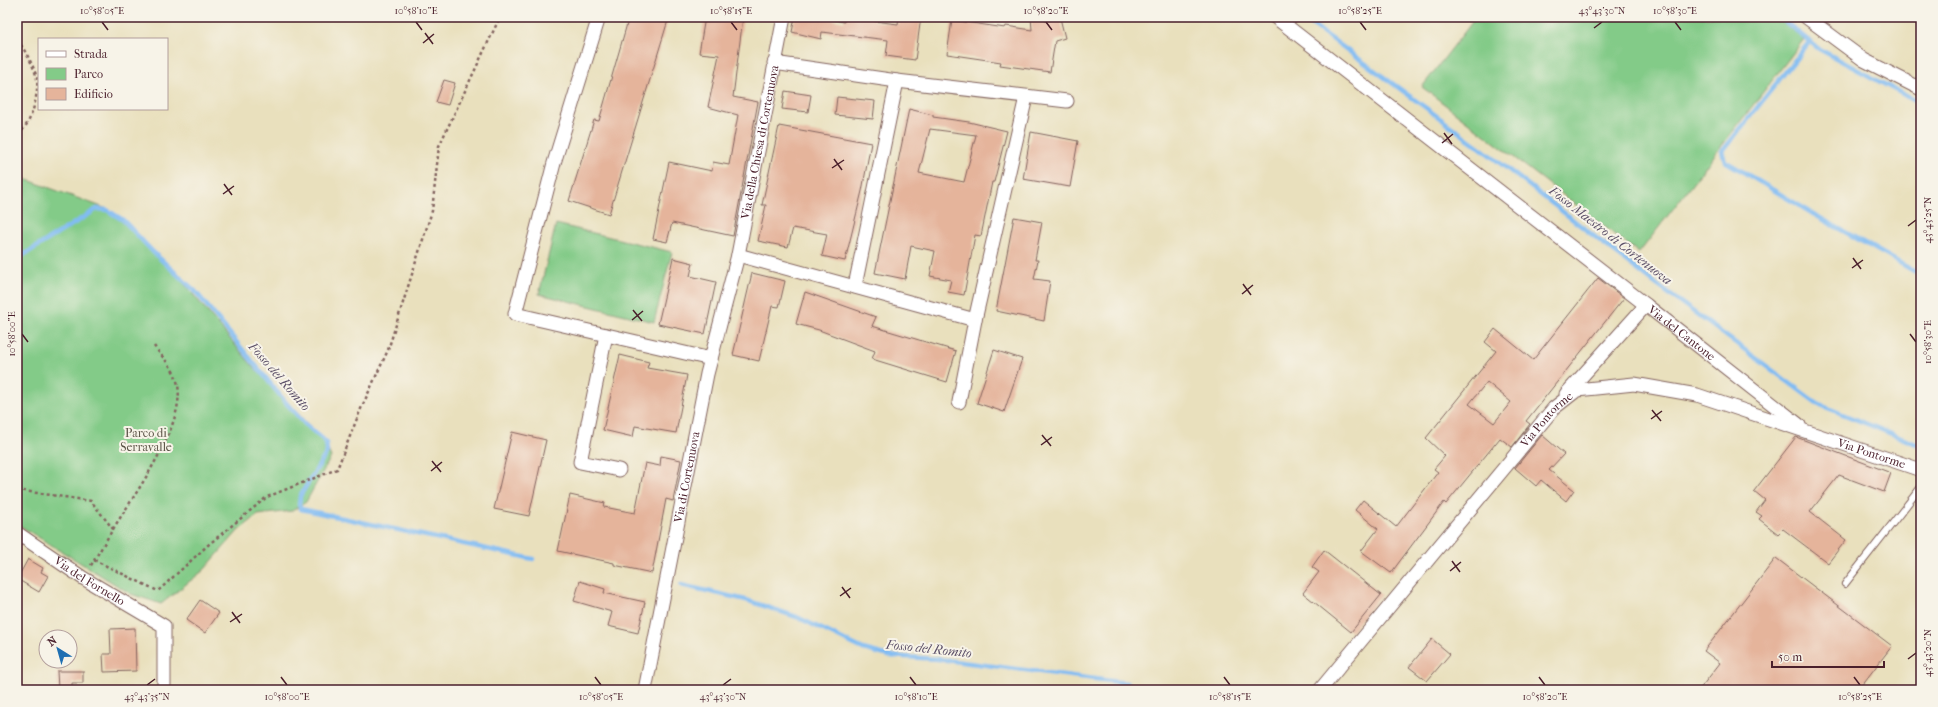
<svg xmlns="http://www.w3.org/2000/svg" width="1938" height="707" font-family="'IM FELL French Canon',serif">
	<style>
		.green { fill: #83cb88; stroke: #66755a }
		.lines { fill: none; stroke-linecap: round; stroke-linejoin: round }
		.stream { stroke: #81bcf3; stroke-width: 4.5 }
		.building { fill: #e5b49b; fill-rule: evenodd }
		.service-casing { stroke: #82635e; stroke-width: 8 }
		.minor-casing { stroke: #82635e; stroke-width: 15 }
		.path { stroke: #82635e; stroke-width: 2.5; stroke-dasharray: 3 3; stroke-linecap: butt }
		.service { stroke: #fff; stroke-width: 6 }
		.minor { stroke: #fff; stroke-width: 13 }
		.ticks { fill: none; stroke: #4a1f2b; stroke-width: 1.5 }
		.labels { text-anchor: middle; stroke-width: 4; stroke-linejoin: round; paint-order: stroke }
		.street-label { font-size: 12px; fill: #4a1f2b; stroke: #f7f3e8 }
		.park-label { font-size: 12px; fill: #5b5347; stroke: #f7f3e8 }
		.water-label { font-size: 13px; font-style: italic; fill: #5a4e67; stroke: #f7f3e8 }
		.neatline { fill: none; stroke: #4a1f2b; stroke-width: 1.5 }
		.ticks-label { font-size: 10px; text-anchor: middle; fill: #4a1f2b }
	</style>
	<rect width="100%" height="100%" fill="#f7f3e8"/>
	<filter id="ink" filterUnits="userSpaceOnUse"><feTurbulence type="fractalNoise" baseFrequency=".025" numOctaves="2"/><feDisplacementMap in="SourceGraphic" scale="8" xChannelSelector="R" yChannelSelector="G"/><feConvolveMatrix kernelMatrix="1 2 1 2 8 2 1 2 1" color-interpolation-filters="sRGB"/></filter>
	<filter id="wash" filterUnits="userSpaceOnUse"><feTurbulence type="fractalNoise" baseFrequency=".012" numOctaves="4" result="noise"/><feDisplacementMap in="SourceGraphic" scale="16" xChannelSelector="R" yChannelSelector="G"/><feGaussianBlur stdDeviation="0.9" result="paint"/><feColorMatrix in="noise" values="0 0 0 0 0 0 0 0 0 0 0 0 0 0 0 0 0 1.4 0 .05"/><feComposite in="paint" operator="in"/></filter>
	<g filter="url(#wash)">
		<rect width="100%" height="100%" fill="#e9e0bd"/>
		<g class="green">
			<polygon points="1476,17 1776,17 1804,39 1639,253 1422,87"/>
			<polygon points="17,176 110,210 177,275 251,364 324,441 331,457 306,502 292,511 258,515 238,531 204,570 161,604 131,594 17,524"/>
			<polygon points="556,224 672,252 654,322 539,294"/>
		</g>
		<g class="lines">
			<g class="stream">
				<polyline points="1302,17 1482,149 1653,282 1818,404 1921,446"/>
				<polyline points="1779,17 1819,49 1921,104"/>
				<polyline points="1810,41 1725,148 1722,151 1725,161 1815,215 1921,275"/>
				<polyline points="17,259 97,209 107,210 123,220 153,252 195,291 288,405 305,424 326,442 327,452 300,496 299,505 301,509 533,559"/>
				<polyline points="681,585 746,600 797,617 863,649 889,656 938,659 1127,683 1137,690"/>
			</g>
		</g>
		<g id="blocks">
			<g class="building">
				<polygon points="629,17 669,17 609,214 569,201 594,120 599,121"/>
				<polygon points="705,17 743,17 733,97 758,102 733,236 672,223 667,242 653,239 669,162 712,171 713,162 729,165 738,115 708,107 719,55 699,53"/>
				<polygon points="795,17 819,17 844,22 845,17 875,17 874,21 898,24 899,17 921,17 915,60 886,56 888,40 822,32 821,39 792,32"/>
				<polygon points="1031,17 1045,17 1045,21 1060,18 1065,38 1055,41 1050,72 1000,65 1001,62 947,54 952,20 1005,28 1006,26 1032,30"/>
				<polygon points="444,80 455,83 448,105 436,102"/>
				<polygon points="785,91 811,95 808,112 782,109"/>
				<polygon points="837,97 875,101 873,119 835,115"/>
				<path d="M909,109L933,115V117L969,122L1007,131L994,182H992L981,236L975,235L964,295L948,292L951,280L930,276L935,251L911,246L905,279L875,273ZM930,129L976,135L964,182L919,173Z"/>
				<polygon points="779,126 871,143 862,191 845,261 822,256 827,234 793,228 788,247 758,241 766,205 762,205"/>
				<polygon points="1031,132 1078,141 1070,187 1023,179"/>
				<polygon points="1014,217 1042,222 1035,260 1038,260 1034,279 1050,281 1044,321 996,311"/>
				<polygon points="673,258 693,263 690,276 716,282 705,334 658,324"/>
				<polygon points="752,273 785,281 779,307 772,306 759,361 733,355"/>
				<path d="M1598,278L1624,298L1526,421L1530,424L1512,447L1500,438L1446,504L1444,502L1391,573L1361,551L1378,529L1355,510L1363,500L1396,527L1438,472L1434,469L1445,456L1426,438L1496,351L1485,342L1495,329L1533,360ZM1487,382L1511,402L1494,423L1469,404Z"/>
				<polygon points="805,292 876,317 872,326 956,351 947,382 872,359 875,351 819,330 796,324"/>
				<polygon points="994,350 1022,359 1004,412 977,403"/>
				<polygon points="620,355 649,362 647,368 687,375 676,433 635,426 633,437 603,430"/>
				<polygon points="512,432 546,440 529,516 494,509"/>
				<polygon points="1542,435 1564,454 1549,470 1574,490 1566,501 1541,480 1536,486 1515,468"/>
				<polygon points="1796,437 1891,473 1884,492 1839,475 1810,512 1846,540 1828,563 1783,529 1778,534 1759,519 1762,516 1756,512 1765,500 1754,491"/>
				<polygon points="661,456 681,460 673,501 666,499 652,573 614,565 614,563 558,551 570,495 605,503 604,507 635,513 645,463 660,466"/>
				<polygon points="1324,550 1381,595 1351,632 1303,593 1319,572 1312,567"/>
				<polygon points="1776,558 1892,646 1858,690 1699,690 1720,663 1704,651"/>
				<polygon points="28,559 43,568 41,572 48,576 39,592 17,579"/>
				<polygon points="580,581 605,589 604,593 645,602 638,633 608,626 612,612 574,601"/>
				<polygon points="200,600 219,613 205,633 186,620"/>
				<polygon points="135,628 136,671 104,672 103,654 111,654 110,629"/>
				<polygon points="1432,639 1450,654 1427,681 1409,667"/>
				<polygon points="57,671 83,671 83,683 72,683 72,688 58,689"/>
			</g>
		</g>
	</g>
	<g filter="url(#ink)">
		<use href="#blocks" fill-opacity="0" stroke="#82635e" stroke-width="1"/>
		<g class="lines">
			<defs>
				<polyline id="service" points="1845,584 1921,487"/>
				<g id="minor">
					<polyline points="599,17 554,163 515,314 711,359"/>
					<polyline points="1275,17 1646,305"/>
					<polyline points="1806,17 1864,60 1921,89"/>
					<polyline points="774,63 897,81 1067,101"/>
					<polyline points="738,255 975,320"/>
					<polyline points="855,286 897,81"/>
					<polyline points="606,335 580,462 619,470"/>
					<path id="s1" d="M1566,394L1646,305L1799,425"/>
					<polyline points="959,402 975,320 1026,97"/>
					<path id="s2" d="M17,533L83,578L164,626V690"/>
					<path id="s3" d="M645,690L707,374L738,255L784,17"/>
					<path id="s4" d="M1320,690L1554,408L1577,390L1634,384L1697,395L1921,470"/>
				</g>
			</defs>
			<use href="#service" class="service-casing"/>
			<use href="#minor" class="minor-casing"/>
			<g class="path">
				<path d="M17,40C24,48 35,68 37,79C39,93 31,128 17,134"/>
				<polyline points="17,490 91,501 113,529 90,567"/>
				<path d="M113,529C134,495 189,421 177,381C174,368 162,357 154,346"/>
				<polyline points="94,560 158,591 208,545 267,497 337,469 360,411 388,350 432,211 439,146 500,17"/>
			</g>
			<use href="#service" class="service"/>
			<use href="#minor" class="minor"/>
		</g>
	</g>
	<path class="ticks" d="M102,22L108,30M416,22L422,30M731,22L737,30M1046,22L1052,30M1360,22L1366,30M1675,22L1681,30M1594,28L1602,22M425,33L433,44M423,43L434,34M1444,133L1452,144M1442,143L1453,134M834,159L842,170M832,168L844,160M224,184L232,195M223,194L234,186M1908,226L1916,220M1853,258L1861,269M1852,268L1863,260M1243,284L1251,295M1242,294L1253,285M633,310L642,321M632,320L643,311M22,334L28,342M1910,334L1916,342M1652,410L1661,421M1651,419L1662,411M1042,435L1051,446M1041,445L1052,437M432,461L441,472M431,471L442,462M1452,561L1460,572M1450,571L1461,562M842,587L850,598M840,596L851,588M232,612L240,623M230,622L242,614M1908,659L1916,653M281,677L287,685M595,677L601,685M910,677L916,685M1224,677L1230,685M1539,677L1545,685M1854,677L1860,685M147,685L155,679M723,685L731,679"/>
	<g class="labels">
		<g class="street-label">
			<text dy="4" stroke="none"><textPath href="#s3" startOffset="560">Via della Chiesa di Cortenuova</textPath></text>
			<text dy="4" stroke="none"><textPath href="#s1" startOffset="165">Via del Cantone</textPath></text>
			<text dy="4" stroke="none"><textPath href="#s4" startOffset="353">Via Pontorme</textPath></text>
			<text dy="4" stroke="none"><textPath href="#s4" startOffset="701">Via Pontorme</textPath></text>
			<text dy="4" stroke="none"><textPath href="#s3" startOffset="217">Via di Cortenuova</textPath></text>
			<text dy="4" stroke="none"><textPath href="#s2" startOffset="87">Via del Fornello</textPath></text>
		</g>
		<g class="park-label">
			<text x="146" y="437">Parco di<tspan x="146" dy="14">Serravalle</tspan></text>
		</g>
		<g class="water-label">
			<text transform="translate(1611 235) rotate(38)" y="5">Fosso Maestro di Cortenuova</text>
			<text transform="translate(280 376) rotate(49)" y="5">Fosso del Romito</text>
			<text transform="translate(929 648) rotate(6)" y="5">Fosso del Romito</text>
		</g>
	</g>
	<rect width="1938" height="707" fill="none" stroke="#f7f3e8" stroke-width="44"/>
	<rect x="38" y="38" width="130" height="72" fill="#f7f3e8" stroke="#b29e9c"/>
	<rect x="46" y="51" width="20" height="6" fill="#ffffff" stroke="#b29e9c"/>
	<text x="74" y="58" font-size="12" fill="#4a1f2b">Strada</text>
	<rect x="46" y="68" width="20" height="12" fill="#83cb88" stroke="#b29e9c"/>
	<text x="74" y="78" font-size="12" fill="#4a1f2b">Parco</text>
	<rect x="46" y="88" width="20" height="12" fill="#e5b49b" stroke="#b29e9c"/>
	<text x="74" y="98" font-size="12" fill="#4a1f2b">Edificio</text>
	<g transform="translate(58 649) rotate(323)"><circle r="19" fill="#f7f3e8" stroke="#b29e9c"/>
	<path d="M0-3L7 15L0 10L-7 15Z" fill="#1f6fb2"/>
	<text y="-6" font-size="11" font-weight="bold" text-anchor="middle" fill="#4a1f2b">N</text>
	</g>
	<path d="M1772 661v6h112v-6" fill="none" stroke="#4a1f2b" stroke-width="2"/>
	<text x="1778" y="661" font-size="12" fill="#4a1f2b" stroke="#f7f3e8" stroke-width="3" paint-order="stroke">50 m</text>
	<rect x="22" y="22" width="1894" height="663" class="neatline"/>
	<g class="ticks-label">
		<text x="102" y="14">10°58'05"E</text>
		<text x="416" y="14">10°58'10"E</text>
		<text x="731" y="14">10°58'15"E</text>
		<text x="1046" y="14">10°58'20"E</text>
		<text x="1360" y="14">10°58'25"E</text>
		<text x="1602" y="14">43°43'30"N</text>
		<text x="1675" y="14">10°58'30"E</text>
		<text transform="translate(1927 220) rotate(-90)" y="4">43°43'25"N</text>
		<text transform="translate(11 334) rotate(-90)" y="4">10°58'00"E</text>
		<text transform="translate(1927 342) rotate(-90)" y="4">10°58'30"E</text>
		<text transform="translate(1927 653) rotate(-90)" y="4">43°43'20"N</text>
		<text x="147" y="700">43°43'35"N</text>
		<text x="287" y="700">10°58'00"E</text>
		<text x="601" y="700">10°58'05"E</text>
		<text x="723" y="700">43°43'30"N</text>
		<text x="916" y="700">10°58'10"E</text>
		<text x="1230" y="700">10°58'15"E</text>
		<text x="1545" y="700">10°58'20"E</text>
		<text x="1860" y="700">10°58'25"E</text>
	</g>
</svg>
